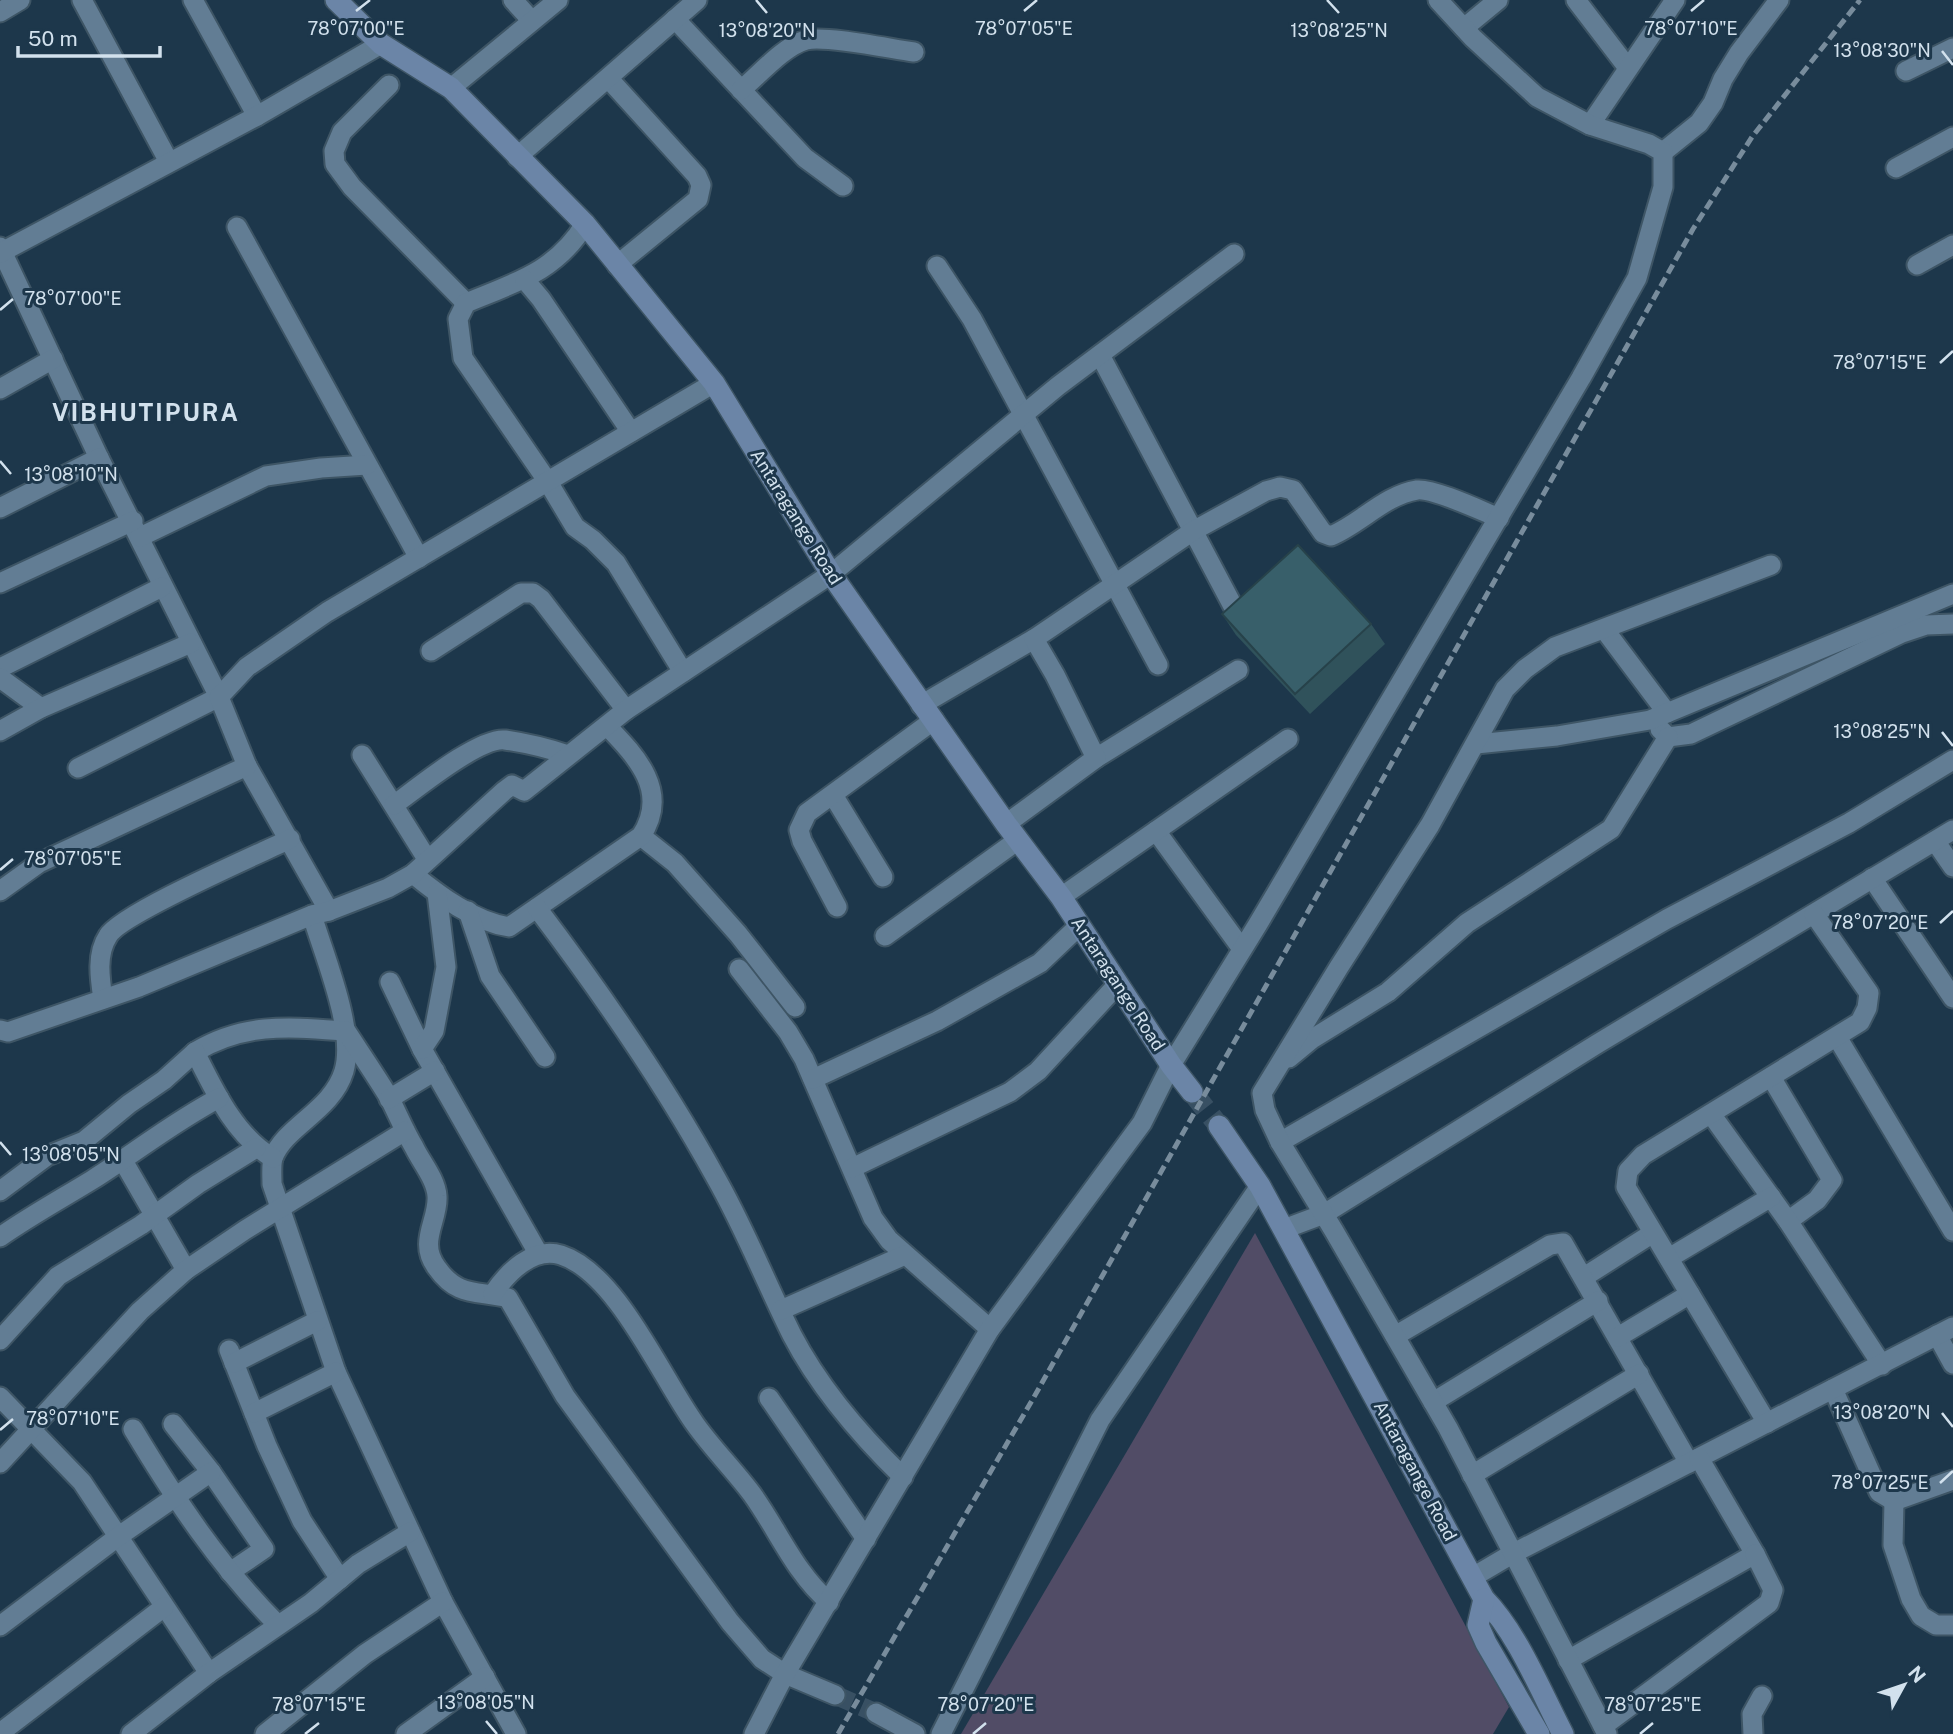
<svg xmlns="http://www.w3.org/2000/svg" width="1953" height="1734" font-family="'Public Sans',sans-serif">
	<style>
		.green { fill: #514c66 }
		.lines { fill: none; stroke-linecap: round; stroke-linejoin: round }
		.street-tunnel { stroke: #385063; stroke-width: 19; stroke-dasharray: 19 10; stroke-linecap: butt }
		.secondary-tunnel { stroke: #385063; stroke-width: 21; stroke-dasharray: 21 10; stroke-linecap: butt }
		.street-casing { stroke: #3e5565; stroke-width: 23 }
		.secondary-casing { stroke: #3e5565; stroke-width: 24 }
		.street { stroke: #627d94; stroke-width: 19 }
		.secondary { stroke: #6b85a7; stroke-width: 21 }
		.rail { stroke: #788c9c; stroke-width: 5; stroke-dasharray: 10 5; stroke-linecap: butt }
		.wall { fill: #30525b }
		.building { fill: #385f6a; stroke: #27424a; stroke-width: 2 }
		.ticks { fill: none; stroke: #d2e1ed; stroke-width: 2.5 }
		.labels { text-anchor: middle; stroke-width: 6; stroke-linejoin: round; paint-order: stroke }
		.street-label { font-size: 18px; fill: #d2e1ed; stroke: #1d374b }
		.district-label { font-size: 24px; font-weight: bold; letter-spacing: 2px; fill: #d2e1ed; stroke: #1d374b }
		.ticks-label { font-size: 18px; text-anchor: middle; fill: #d2e1ed; stroke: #1d374b; stroke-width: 6; stroke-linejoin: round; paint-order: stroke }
	</style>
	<rect width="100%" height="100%" fill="#1d374b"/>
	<polygon class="green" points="1255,1233 1509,1707 1493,1734 961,1734"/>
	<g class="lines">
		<polyline class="street-tunnel" points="835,1695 876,1713"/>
		<polyline class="secondary-tunnel" points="1192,1092 1219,1126"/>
		<defs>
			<g id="street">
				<polyline points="82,0 169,162"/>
				<polyline points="193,0 257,116"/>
				<polyline points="513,0 532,21"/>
				<polyline points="1576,0 1628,68"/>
				<polyline points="0,12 20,0"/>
				<polyline points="675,19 805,158 843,186"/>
				<polyline points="1464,28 1498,0"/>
				<polyline points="1906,71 1953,48"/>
				<polyline points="608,78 697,176 701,185 698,199 617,265"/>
				<polyline points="389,85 342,132 334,151 335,164 352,187 466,303"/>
				<polyline points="451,88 558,0"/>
				<path d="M741,90C759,75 784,46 806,40C826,35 891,49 914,52"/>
				<polyline points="1590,125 1675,0"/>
				<polyline points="1663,152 1699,123 1713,103 1723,79 1739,53 1779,0"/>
				<polyline points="517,157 697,0"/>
				<polyline points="1896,168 1953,137"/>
				<path d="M585,224C556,272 514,283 466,303L458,319L463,358L548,482L575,527L593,540L616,563L683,672"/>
				<polyline points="237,227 419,558"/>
				<polyline points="0,247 99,458 219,697 78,768"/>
				<polyline points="0,253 257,116 381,44"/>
				<polyline points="1917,265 1953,245"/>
				<polyline points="937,266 972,319 1158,665"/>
				<polyline points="525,280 541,299 631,432"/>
				<polyline points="1100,355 1235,610"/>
				<polyline points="0,389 53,359"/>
				<polyline points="0,508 99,458"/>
				<polyline points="140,537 266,476 321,468 367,465"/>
				<polyline points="0,583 133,521"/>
				<polyline points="1604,629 1667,713"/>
				<polyline points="431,651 521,593 533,593 541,599 626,710"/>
				<polyline points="0,668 162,587"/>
				<polyline points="0,678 41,708"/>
				<polyline points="921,705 1034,639"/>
				<polyline points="1660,729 1668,737 1691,734 1902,633 1926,625 1953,624"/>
				<polyline points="0,731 41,708 191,643"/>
				<polyline points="1476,744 1557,736 1650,720 1953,594"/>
				<polyline points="362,755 427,859"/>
				<polyline points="1096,758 1238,670"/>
				<polyline points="247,766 329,911"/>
				<polyline points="833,795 883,877"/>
				<path d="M394,805C416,789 479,737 505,740C526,743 547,748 568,755"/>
				<path d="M1006,824L1096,758L1055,675L1034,639L1193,531L1266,491L1280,487L1293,490L1323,533L1331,536C1360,524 1385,495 1417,490C1433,488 1482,511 1499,518"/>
				<polyline points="1156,831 1242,949"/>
				<polyline points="641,836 675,863 738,934 795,1007"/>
				<polyline points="1935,841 1953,867"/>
				<path d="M413,874C440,896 473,921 509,927L641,836C670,792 637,757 607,726"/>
				<polyline points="1872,878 1953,998"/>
				<polyline points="0,891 39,863 247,766 219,697 247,667 327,612 714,383"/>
				<polyline points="1061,897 1288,739"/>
				<polyline points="837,907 802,841 799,830 807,813 934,720"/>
				<path d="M537,908C602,994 664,1083 716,1178C745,1229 766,1283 792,1335C820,1389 860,1435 903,1477"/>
				<polyline points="468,911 490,976 545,1057"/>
				<path d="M312,915C324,956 356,1030 344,1071C332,1111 285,1126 273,1158C271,1165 272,1176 272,1184L336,1372L443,1602L516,1734"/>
				<polyline points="885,936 1018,840"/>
				<polyline points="739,969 788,1032 804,1059 873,1218 889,1240 990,1329"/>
				<polyline points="390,982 422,1049 538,1253"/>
				<path d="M103,999C100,979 96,954 108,936C120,914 259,854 290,839"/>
				<polyline points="0,1030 8,1032 139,987 312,915 329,911 388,888 413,874 504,791 512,785 524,791 626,710 831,574 1058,386 1234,254"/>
				<polyline points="1837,1037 1953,1231"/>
				<polyline points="422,1049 434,1031 446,967 437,893"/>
				<path d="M195,1052C245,1022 290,1027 346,1031C361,1054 376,1076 390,1099C398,1115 405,1132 414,1147C421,1162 436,1179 437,1196C439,1220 417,1242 437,1268C458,1298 478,1290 508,1298L565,1396L730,1622L762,1659L785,1674L835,1695"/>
				<polyline points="1289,1058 1312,1039 1388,992 1467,923 1611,829 1668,737"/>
				<polyline points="1771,1077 1832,1180 1817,1200 1788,1221"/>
				<polyline points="813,1079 937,1021 1040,963 1079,926"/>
				<polyline points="389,1099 435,1071"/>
				<polyline points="1711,1114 1788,1221 1882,1365"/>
				<polyline points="1280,1142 1667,919 1849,823 1953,760"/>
				<polyline points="122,1159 186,1270"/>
				<polyline points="852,1168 1010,1092 1038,1071 1118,984"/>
				<path d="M0,1191L47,1156L84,1141L129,1104L164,1080L195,1052C214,1090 235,1136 273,1158"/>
				<polyline points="1284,1229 1324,1214 1597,1044 1953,830"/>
				<path d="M0,1237C30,1216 61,1199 92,1180C135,1153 173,1122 219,1098"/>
				<polyline points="1669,1258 1771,1197"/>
				<polyline points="1584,1277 1653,1233"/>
				<path d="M493,1294C507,1273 533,1246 561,1255C617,1273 661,1377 695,1424C712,1448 734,1470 752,1494C778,1530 795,1573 829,1602"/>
				<polyline points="781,1310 905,1255"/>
				<polyline points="1937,1335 1953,1364"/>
				<polyline points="1395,1336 1550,1245 1563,1243 1689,1463"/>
				<polyline points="1618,1337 1690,1294"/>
				<polyline points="0,1340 58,1276 141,1225 198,1184 256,1148"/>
				<polyline points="229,1350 267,1446 302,1521 340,1579"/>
				<polyline points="234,1363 317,1321"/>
				<polyline points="1833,1389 1879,1492 1894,1501 1953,1480"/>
				<polyline points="0,1397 82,1482 209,1673"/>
				<polyline points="769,1398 866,1539"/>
				<polyline points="1433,1402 1598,1301"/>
				<polyline points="254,1413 336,1372"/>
				<polyline points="1767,1423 1626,1187 1628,1171 1643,1155 1860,1022 1867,1008 1869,993 1814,914"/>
				<polyline points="173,1424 211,1472 264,1549 230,1572"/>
				<path d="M133,1429C175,1499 220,1567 278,1625"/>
				<polyline points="0,1463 140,1311 186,1270 245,1230 405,1131"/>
				<polyline points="1472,1475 1639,1374"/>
				<polyline points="1894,1501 1893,1545 1911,1599 1921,1616 1936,1625 1953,1625"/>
				<polyline points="1473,1577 1512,1554 1953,1327"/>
				<polyline points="0,1626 119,1536 211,1472"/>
				<polyline points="1568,1660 1755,1554 1699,1458"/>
				<polyline points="876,1713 915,1734"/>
				<polyline points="1603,1726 1769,1603 1773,1590 1755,1554"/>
				<polyline points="0,1733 164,1607"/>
				<polyline points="131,1734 209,1673 311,1603 358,1564 410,1532"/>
				<polyline points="265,1734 365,1654 443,1602"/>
				<polyline points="406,1734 485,1677"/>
				<polyline points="754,1734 785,1674 990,1329 1142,1123 1171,1065 1258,924 1581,378 1637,278 1663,187 1663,152 1649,144 1590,125 1537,97 1473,38 1438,0"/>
				<polyline points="941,1734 1100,1420 1260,1186"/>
				<polyline points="1607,1734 1448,1428 1334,1231 1280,1142 1265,1110 1262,1093 1339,967 1430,825 1505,689 1525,669 1555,647 1771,565"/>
				<polyline points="1753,1734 1752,1714 1762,1696"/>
			</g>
			<g id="secondary">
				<polyline points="336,0 381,44 451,88 585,224 714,383 831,574 1006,824 1061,897 1171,1065 1192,1092"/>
				<path d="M1219,1126L1260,1186L1484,1599C1517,1632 1541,1692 1563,1734"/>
				<polyline points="1484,1599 1478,1625 1486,1643 1539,1734"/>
			</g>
		</defs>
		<use href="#street" class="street-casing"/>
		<use href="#secondary" class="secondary-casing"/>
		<use href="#street" class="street"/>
		<use href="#secondary" class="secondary"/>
		<polyline class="rail" points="838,1734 1034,1397 1693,229 1752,137 1860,0"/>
	</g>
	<polygon class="wall" points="1222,614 1371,624 1385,644 1310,714 1236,635"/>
	<polygon class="building" points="1298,545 1371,624 1295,694 1222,614"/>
	<path class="ticks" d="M756,0L767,13M1327,0L1339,13M356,11L370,0M1024,11L1037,0M1691,11L1704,0M1942,51L1953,65M0,310L13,299M1940,363L1953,351M0,461L11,474M1942,732L1953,746M0,870L13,859M1940,923L1953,911M0,1142L11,1155M1942,1413L1953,1427M0,1430L13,1419M1940,1483L1953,1471M486,1721L497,1734M305,1734L319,1723M973,1734L986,1723M1640,1734L1653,1723"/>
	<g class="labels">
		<g class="street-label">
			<text transform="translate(796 517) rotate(58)" y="6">Antaragange Road</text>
			<text transform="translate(1118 984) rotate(57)" y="6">Antaragange Road</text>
			<text transform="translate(1415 1471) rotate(62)" y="6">Antaragange Road</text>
		</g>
		<g class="district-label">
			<text x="146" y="421">VIBHUTIPURA</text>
		</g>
	</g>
	<g class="ticks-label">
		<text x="356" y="35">78°07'00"E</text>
		<text x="1024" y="35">78°07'05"E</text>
		<text x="1691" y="35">78°07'10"E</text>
		<text x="767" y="37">13°08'20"N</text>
		<text x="1339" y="37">13°08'25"N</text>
		<text x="1882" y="57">13°08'30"N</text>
		<text x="73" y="305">78°07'00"E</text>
		<text x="1880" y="369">78°07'15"E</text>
		<text x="71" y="481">13°08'10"N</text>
		<text x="1882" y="738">13°08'25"N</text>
		<text x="73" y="865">78°07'05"E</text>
		<text x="1880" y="929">78°07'20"E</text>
		<text x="71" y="1161">13°08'05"N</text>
		<text x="1882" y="1419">13°08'20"N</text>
		<text x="73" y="1425">78°07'10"E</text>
		<text x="1880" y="1489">78°07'25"E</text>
		<text x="486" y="1709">13°08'05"N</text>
		<text x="319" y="1711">78°07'15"E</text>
		<text x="986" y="1711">78°07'20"E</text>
		<text x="1653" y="1711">78°07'25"E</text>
	</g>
	<g transform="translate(1904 1685) rotate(50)" stroke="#1d374b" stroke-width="5" paint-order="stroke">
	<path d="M0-5L12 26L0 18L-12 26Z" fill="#d2e1ed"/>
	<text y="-10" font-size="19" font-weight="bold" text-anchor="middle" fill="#d2e1ed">N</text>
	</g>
	<path d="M18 46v10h142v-10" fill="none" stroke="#d2e1ed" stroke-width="3.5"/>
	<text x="28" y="46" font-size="21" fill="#d2e1ed" stroke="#1d374b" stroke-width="5" paint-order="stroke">50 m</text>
</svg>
